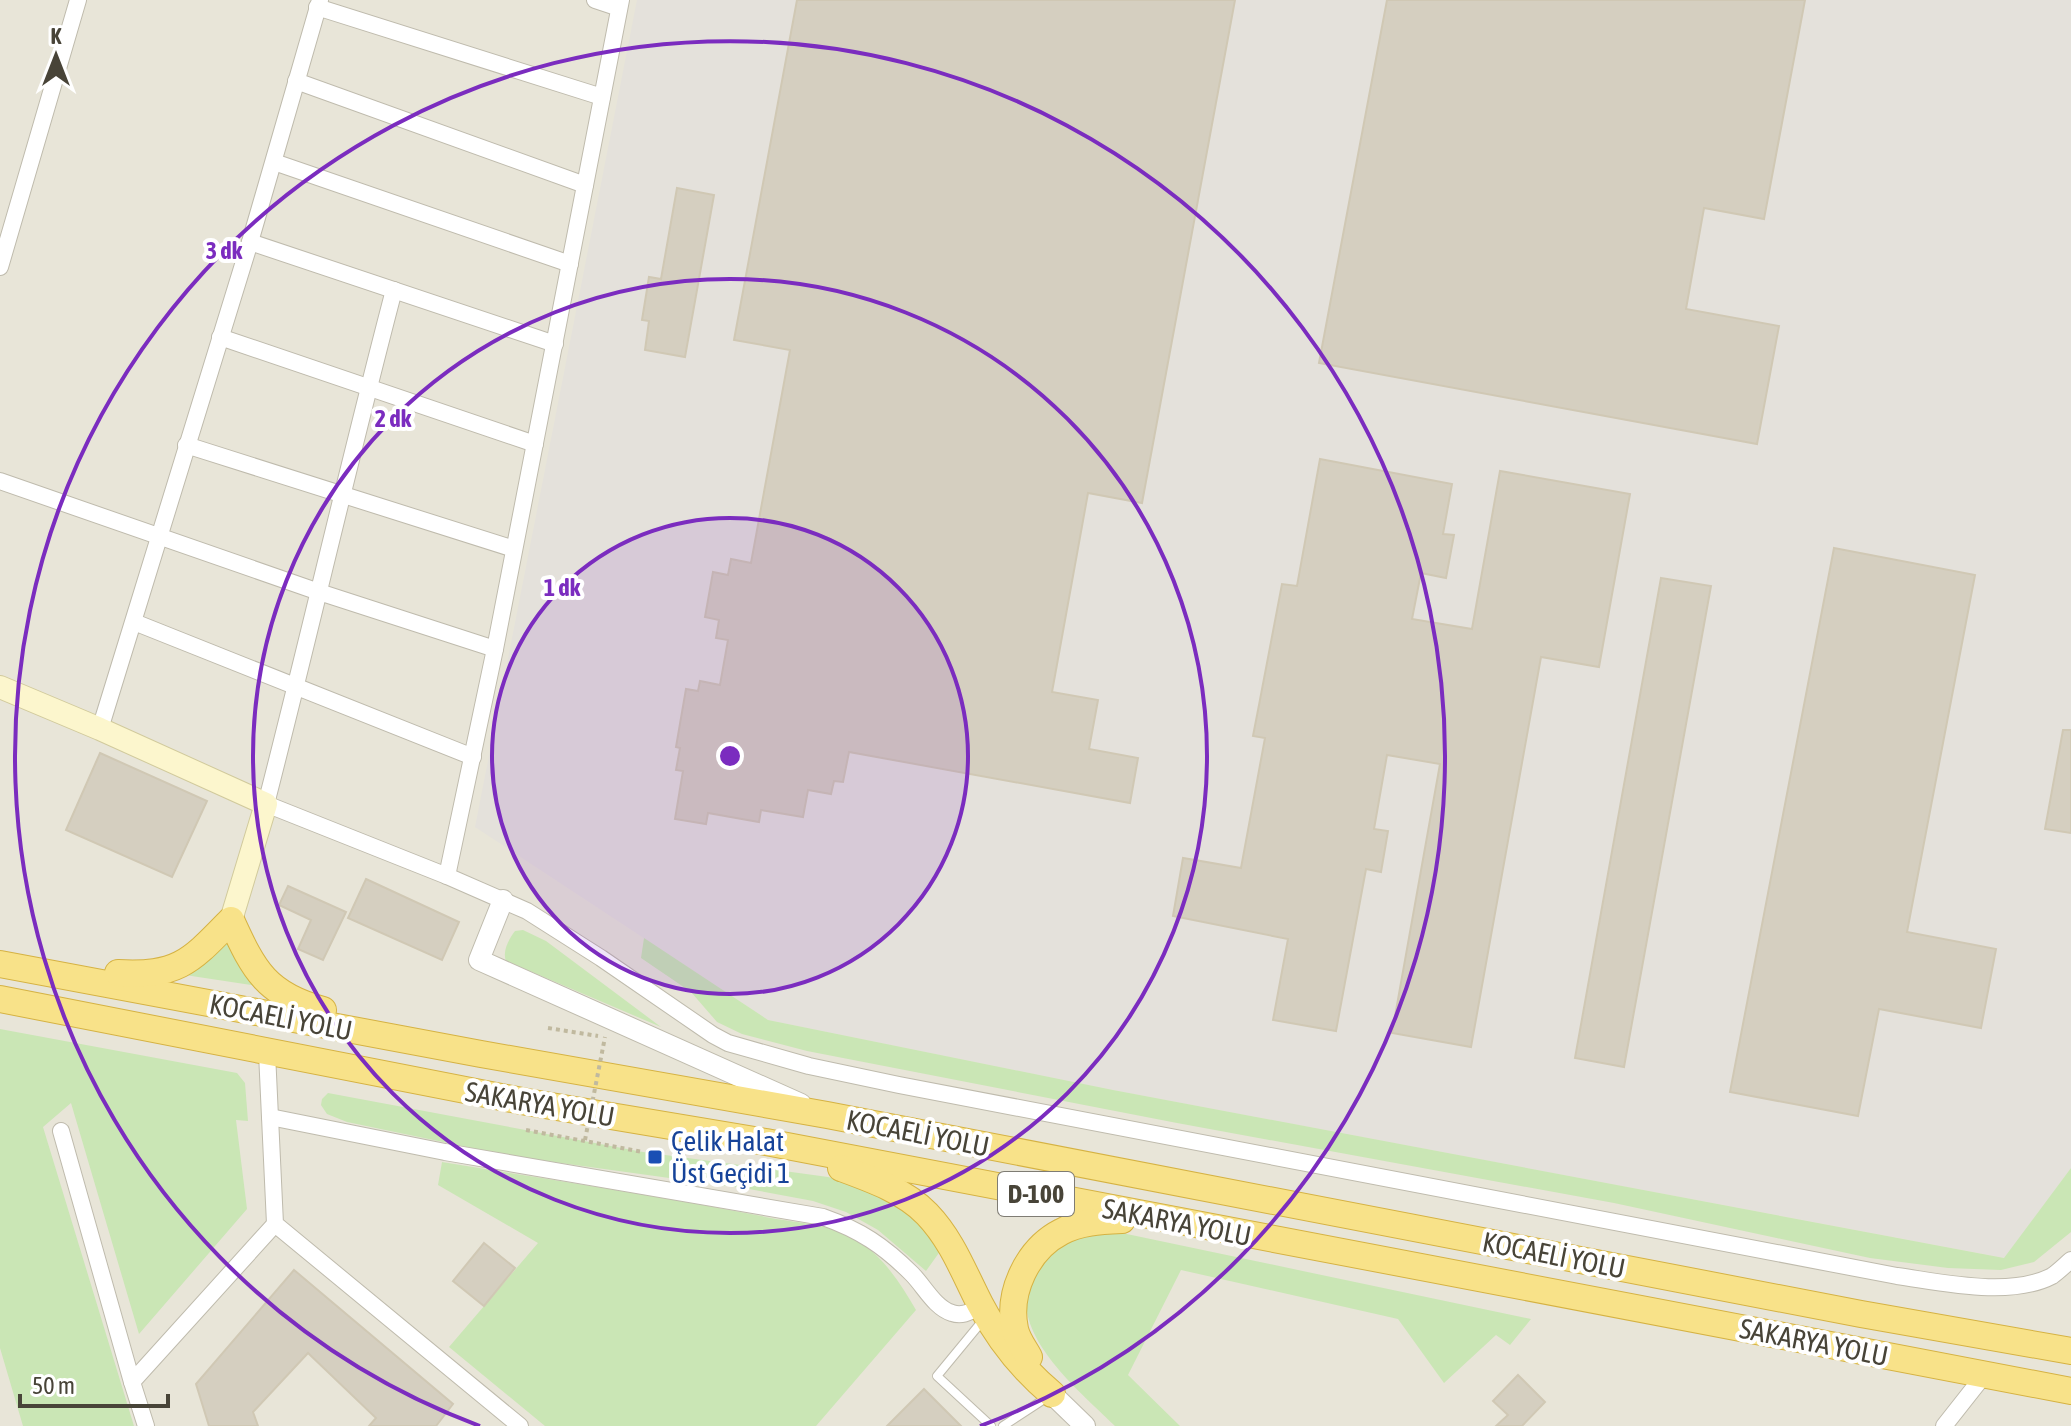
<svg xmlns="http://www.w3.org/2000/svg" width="2071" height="1426" font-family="'Asap Condensed',sans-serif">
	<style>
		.residential { fill: #e8e5d8 }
		.industrial { fill: #e4e1db }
		.green { fill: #cae6b5 }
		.building { fill: #d5cfc0; stroke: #d0c8b4; stroke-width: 2 }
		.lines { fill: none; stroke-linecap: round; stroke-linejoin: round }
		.service-casing { stroke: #bfbbad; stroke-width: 10 }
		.minor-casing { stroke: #bfbbad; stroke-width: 18 }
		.tertiary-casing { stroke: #bfbbad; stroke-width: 22 }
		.secondary-casing { stroke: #d1ca9c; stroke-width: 24 }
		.trunk-casing { stroke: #d5b243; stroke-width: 28 }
		.path { stroke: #c0b99f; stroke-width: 4; stroke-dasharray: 4 4; stroke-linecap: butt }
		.service { stroke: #fff; stroke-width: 8 }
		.minor { stroke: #fff; stroke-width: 16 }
		.tertiary { stroke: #fff; stroke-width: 20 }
		.secondary { stroke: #fcf6cd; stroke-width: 22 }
		.trunk { stroke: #f8e289; stroke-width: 26 }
		.path-bridge { stroke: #c0b99f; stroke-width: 4; stroke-dasharray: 4 4; stroke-linecap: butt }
		.ring { fill: none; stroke: #7b2cbf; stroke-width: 4 }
		.transit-dot { fill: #1a4fb4; stroke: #fff; stroke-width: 3 }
		.labels { text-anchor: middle; stroke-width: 8; stroke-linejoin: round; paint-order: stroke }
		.shield { fill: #fff; stroke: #7f7c74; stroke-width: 2 }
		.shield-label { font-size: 26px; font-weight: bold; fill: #484438 }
		.street-label { font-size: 28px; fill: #484438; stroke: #fff }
		.transit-label { font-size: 28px; fill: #164399; stroke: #fff; text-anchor: start }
		.centre { fill: #7b2cbf; stroke: #fff; stroke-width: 4 }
		.ring-label { font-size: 24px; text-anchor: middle; font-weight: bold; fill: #7b2cbf; stroke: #fff; stroke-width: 8; stroke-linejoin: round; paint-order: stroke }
	</style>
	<rect width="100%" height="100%" fill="#f4f2ea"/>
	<rect class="residential" x="0" y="0" width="2071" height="1426"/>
	<polygon class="industrial" points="637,0 2071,0 2071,1168 2005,1258 1113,1090 768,1020 475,827"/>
	<g class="green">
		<path d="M523,930L546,941L661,1027L506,961C502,951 509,939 515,931Z"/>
		<polygon points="228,935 258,986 185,975"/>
		<polygon points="644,938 768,1020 1113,1090 2004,1258 2071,1168 2071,1232 2034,1262 2001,1270 1948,1268 1870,1258 1614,1203 1177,1123 807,1051 742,1034 717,1022 691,992 641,958"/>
		<polygon points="0,1029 237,1073 245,1083 248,1121 236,1120 247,1209 139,1334 71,1103 43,1127 134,1426 23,1426 0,1348"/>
		<polygon points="328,1093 643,1152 828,1177 867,1187 898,1204 923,1224 941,1250 926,1271 878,1230 846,1212 813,1201 749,1189 510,1156 347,1122 327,1114 321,1105 322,1099"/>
		<path d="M442,1162C552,1180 662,1196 771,1218C798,1223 836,1225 859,1241C884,1258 901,1284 916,1310L816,1426H545L449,1347L538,1243L438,1185Z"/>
		<path d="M1098,1232L1122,1233L1531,1319L1510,1345L1496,1335L1444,1383L1398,1319L1181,1270L1128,1375L1180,1426H1115C1080,1391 995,1324 1038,1269C1062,1238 1061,1241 1098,1232Z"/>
	</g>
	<g class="building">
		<polygon points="797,0 1235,0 1142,503 1088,493 1052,692 1098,700 1089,749 1138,758 1130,803 849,752 843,782 834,781 831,794 808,790 803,817 761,810 759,822 708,813 706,824 675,819 683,771 676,770 680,748 676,747 686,689 698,691 700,681 720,685 728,640 716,638 719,620 705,617 713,572 728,575 731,559 751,563 790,350 734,340"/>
		<polygon points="1387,0 1805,0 1764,219 1704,208 1686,309 1779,326 1757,444 1319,363"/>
		<polygon points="677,188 714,195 685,357 645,350 649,321 642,320 649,277 661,279"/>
		<polygon points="1320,459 1452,484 1443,534 1454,535 1446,578 1421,573 1412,619 1472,629 1500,471 1630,494 1599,667 1541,657 1471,1047 1392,1033 1440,764 1387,755 1374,829 1388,831 1381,872 1366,869 1336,1031 1273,1020 1288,939 1173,916 1183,858 1241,868 1265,738 1253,736 1259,705 1282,584 1297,586"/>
		<polygon points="1834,548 1975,575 1907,932 1996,949 1981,1028 1879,1009 1858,1116 1730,1092"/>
		<polygon points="1661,578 1711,586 1624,1067 1575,1058"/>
		<polygon points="2063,730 2071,730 2071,833 2045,829"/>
		<polygon points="100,753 207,801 172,877 66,830"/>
		<polygon points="366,879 459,922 442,960 348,918"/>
		<polygon points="288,886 346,912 323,960 298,949 311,920 279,905"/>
		<polygon points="484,1243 515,1268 484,1306 453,1281"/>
		<polygon points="294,1270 453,1404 436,1426 369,1426 376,1418 308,1353 253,1412 258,1426 209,1426 196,1384"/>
		<polygon points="1518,1375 1545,1402 1522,1426 1496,1426 1508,1415 1493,1401"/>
		<polygon points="924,1389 961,1426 887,1426"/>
	</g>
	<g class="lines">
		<defs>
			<g id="service">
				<polyline points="984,1319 937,1376 991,1426"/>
				<polyline points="1003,1426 1049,1396"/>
			</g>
			<g id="minor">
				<polyline points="595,0 619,8"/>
				<polyline points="317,7 602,97"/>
				<polyline points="296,81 585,185"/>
				<polyline points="274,162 570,264"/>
				<polyline points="250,242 555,344"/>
				<polyline points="0,267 78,0"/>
				<path d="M394,290C349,461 310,633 266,804L447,876L527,911L601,958L713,1035L728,1043L809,1066L899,1085L1897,1276C1941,1282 2010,1298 2052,1276C2058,1272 2065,1265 2071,1260"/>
				<polyline points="220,337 535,444"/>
				<polyline points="186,445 514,549"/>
				<polyline points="0,481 319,592 495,649"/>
				<polyline points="134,622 473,757"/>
				<polyline points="100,729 250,242 320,0"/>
				<polyline points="447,876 495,649 621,0"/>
				<polyline points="267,1053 275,1224 520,1426"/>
				<path d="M270,1117L445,1152L823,1217C860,1230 884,1246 912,1274C924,1286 935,1308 952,1313C963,1317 971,1311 981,1306"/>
				<polyline points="61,1131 132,1382"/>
				<polyline points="146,1426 132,1382 275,1224"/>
				<polyline points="1944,1426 1985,1374"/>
			</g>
			<g id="tertiary">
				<polyline points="503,900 479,960 801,1104"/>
				<polyline points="1052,1394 1085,1426"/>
			</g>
			<polyline id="secondary" points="0,687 100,729 266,804 231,920"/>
			<g id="trunk">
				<polyline points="0,964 481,1054 827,1115 1861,1314 2071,1351"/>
				<path d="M118,973C179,976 190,962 231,920C254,971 267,995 323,1010"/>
				<polyline points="0,999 527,1102 766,1142 2071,1391"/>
				<path d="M841,1168C871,1179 905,1191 927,1214C952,1240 964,1273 980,1304C999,1340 1021,1368 1052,1394"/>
				<path d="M1029,1357C1024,1348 1017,1339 1015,1329C1007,1292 1028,1249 1061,1232C1079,1222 1101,1221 1122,1220"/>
			</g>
		</defs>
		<use href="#service" class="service-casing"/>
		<use href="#minor" class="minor-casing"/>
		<use href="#tertiary" class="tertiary-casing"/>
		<use href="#secondary" class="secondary-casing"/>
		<use href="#trunk" class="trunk-casing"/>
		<g class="path">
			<polyline points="548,1028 598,1036"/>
			<polyline points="526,1130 643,1152"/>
		</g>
		<use href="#service" class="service"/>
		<use href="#minor" class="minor"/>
		<use href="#tertiary" class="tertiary"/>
		<use href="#secondary" class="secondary"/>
		<use href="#trunk" class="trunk"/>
		<polyline class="path-bridge" points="585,1140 605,1037"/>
	</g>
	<circle cx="730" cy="756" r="238" fill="#7b2cbf" fill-opacity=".12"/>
	<g class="ring">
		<circle cx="730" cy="756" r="238"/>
		<circle cx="730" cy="756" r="477"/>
		<path d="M480 1426A715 715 0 1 1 980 1426"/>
	</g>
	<rect class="transit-dot" x="647" y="1149" width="16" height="16" rx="4"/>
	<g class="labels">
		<rect class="shield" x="998" y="1172" width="76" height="44" rx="6"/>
		<g class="shield-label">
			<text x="1036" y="1203">D-100</text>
		</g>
		<g class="street-label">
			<text transform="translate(281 1017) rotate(11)" y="10">KOCAELİ YOLU</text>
			<text transform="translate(540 1104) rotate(10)" y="10">SAKARYA YOLU</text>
			<text transform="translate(918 1133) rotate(11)" y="10">KOCAELİ YOLU</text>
			<text transform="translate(1177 1222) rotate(11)" y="10">SAKARYA YOLU</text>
			<text transform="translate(1554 1255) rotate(11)" y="10">KOCAELİ YOLU</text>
			<text transform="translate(1814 1342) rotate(11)" y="10">SAKARYA YOLU</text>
		</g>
		<g class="transit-label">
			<text x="671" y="1151">Çelik Halat<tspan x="671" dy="32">Üst Geçidi 1</tspan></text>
		</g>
	</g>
	<circle cx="730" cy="756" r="12" class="centre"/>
	<g class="ring-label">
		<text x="224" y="259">3 dk</text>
		<text x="393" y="427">2 dk</text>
		<text x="562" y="596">1 dk</text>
	</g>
	<g transform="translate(56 56)" stroke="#ffffff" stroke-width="6" paint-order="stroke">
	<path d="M0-6L14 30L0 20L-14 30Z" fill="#484438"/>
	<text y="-12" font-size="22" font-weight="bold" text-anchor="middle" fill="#484438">K</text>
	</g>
	<path d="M20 1394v12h148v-12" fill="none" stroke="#484438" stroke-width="4"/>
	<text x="32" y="1394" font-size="24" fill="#484438" stroke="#ffffff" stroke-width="6" paint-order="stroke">50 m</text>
</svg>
